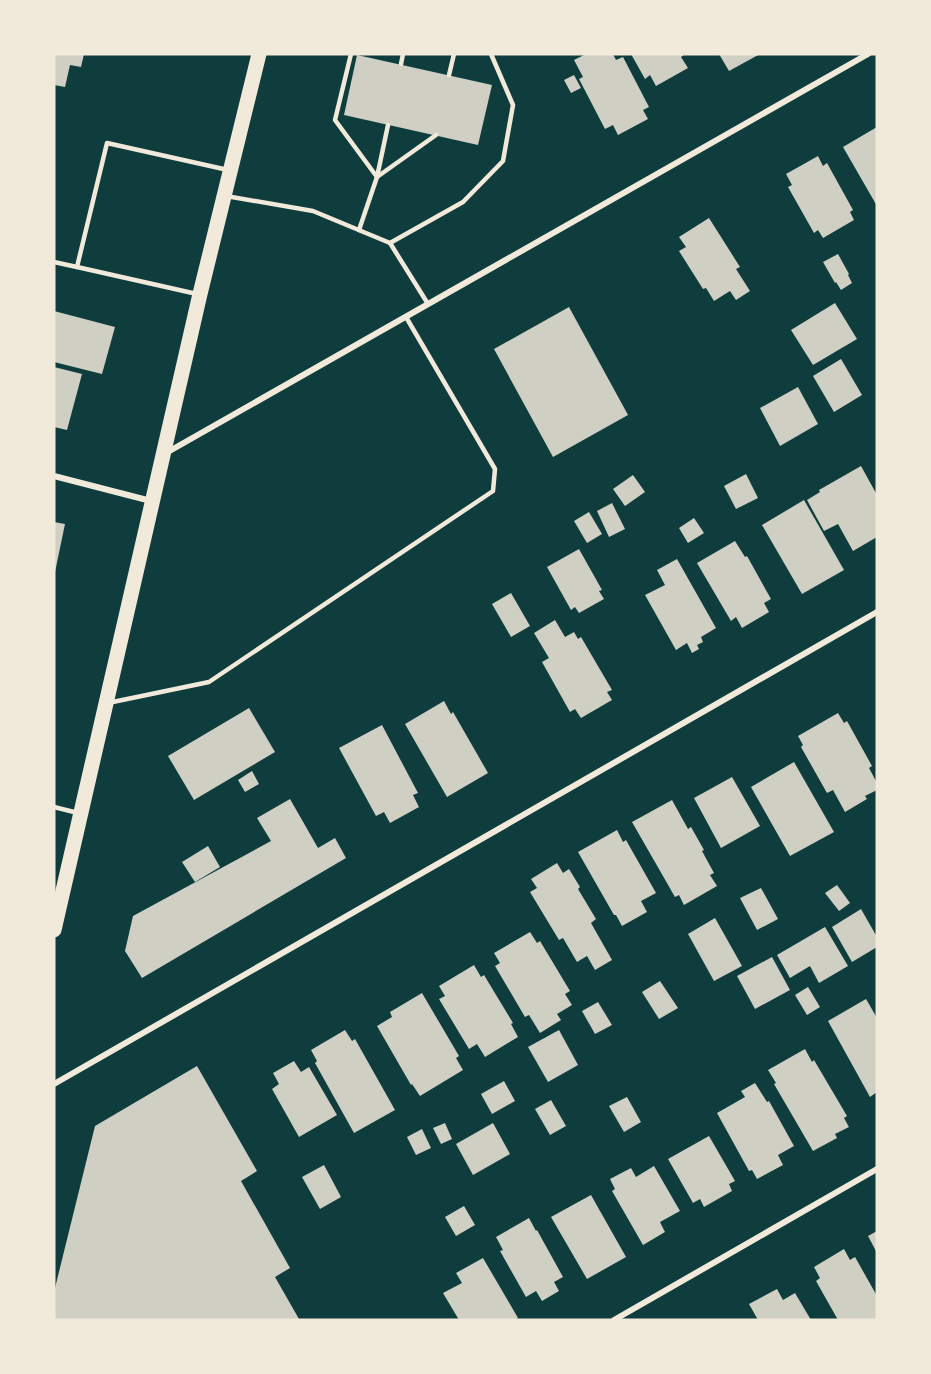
<svg xmlns="http://www.w3.org/2000/svg" width="931" height="1374" font-family="Raleway,sans-serif">
	<style>
		.building { fill: #cfcfc3 }
		.lines { fill: none; stroke-linecap: round; stroke-linejoin: round }
		.service { stroke: #f1e9da; stroke-width: 4.5 }
		.minor { stroke: #f1e9da; stroke-width: 6 }
		.primary { stroke: #f1e9da; stroke-width: 15 }
	</style>
	<rect width="100%" height="100%" fill="#0f3d3e"/>
	<g class="building">
		<polygon points="54,54 84,54 81,67 70,65 65,87 54,85"/>
		<polygon points="586,54 613,54 616,60 623,57 649,107 643,110 648,119 618,135 613,125 605,129 579,79 583,77 574,60"/>
		<polygon points="631,54 685,54 681,57 688,68 656,86 650,75 645,79"/>
		<polygon points="719,54 760,54 729,71"/>
		<polygon points="357,55 492,85 478,145 344,115"/>
		<polygon points="574,75 581,88 571,93 564,80"/>
		<polygon points="877,127 877,206 843,147"/>
		<polygon points="818,156 823,166 827,163 853,210 850,212 854,220 823,238 818,230 814,233 788,187 792,185 786,174"/>
		<polygon points="709,218 740,267 736,269 750,291 736,300 730,291 714,301 706,288 703,289 679,251 686,247 679,237"/>
		<polygon points="838,254 849,274 848,275 852,283 841,290 836,282 835,283 823,262"/>
		<polygon points="835,303 857,339 813,365 791,330"/>
		<polygon points="569,307 628,415 553,457 494,349"/>
		<polygon points="54,311 115,327 102,374 54,362"/>
		<polygon points="841,359 862,395 834,412 813,376"/>
		<polygon points="54,367 82,374 67,430 54,427"/>
		<polygon points="798,387 818,424 780,446 760,408"/>
		<polygon points="861,466 877,495 877,537 853,551 838,524 824,531 807,500 820,492 819,490"/>
		<polygon points="746,474 758,498 736,509 724,486"/>
		<polygon points="633,475 645,492 625,506 613,489"/>
		<polygon points="804,500 844,570 802,594 762,525"/>
		<polygon points="612,503 625,529 609,537 597,511"/>
		<polygon points="589,512 602,534 587,543 574,521"/>
		<polygon points="694,518 704,533 688,543 679,528"/>
		<polygon points="54,522 65,524 55,572 54,572"/>
		<polygon points="735,541 745,557 747,556 771,599 764,603 769,612 742,628 736,617 731,621 697,563"/>
		<polygon points="579,549 602,590 599,591 604,599 579,613 575,607 571,610 547,567"/>
		<polygon points="677,559 716,628 701,637 703,642 697,645 699,649 692,653 687,643 676,650 645,595 665,585 657,570"/>
		<polygon points="511,593 530,626 511,637 492,604"/>
		<polygon points="555,620 565,637 574,632 578,639 581,637 612,690 607,692 612,700 581,718 575,709 570,712 542,662 549,658 534,633"/>
		<polygon points="444,701 451,714 453,712 488,773 447,797 405,724"/>
		<polygon points="249,708 275,752 194,800 168,756"/>
		<polygon points="838,713 844,723 847,721 872,766 869,768 877,783 877,790 865,796 867,799 845,812 833,790 827,793 801,747 803,745 798,736"/>
		<polygon points="382,725 418,793 413,795 419,807 390,823 384,812 376,816 339,748"/>
		<polygon points="794,762 834,832 790,856 751,787"/>
		<polygon points="252,771 259,784 245,792 238,780"/>
		<polygon points="732,777 760,826 721,848 694,798"/>
		<polygon points="290,799 318,848 335,838 346,858 142,978 125,951 133,916 271,841 257,818"/>
		<polygon points="672,800 688,829 691,827 704,850 702,851 714,873 710,875 717,886 684,905 679,895 675,897 632,822"/>
		<polygon points="617,830 623,842 626,840 656,893 641,901 647,912 622,926 616,915 614,915 578,852"/>
		<polygon points="208,846 220,867 195,882 182,862"/>
		<polygon points="557,863 563,873 569,869 580,887 578,889 596,919 591,923 612,960 595,970 587,956 577,962 563,938 559,940 530,892 537,888 531,879"/>
		<polygon points="837,885 850,903 839,911 825,893"/>
		<polygon points="761,888 778,919 757,930 740,898"/>
		<polygon points="861,909 877,937 877,947 852,962 832,927"/>
		<polygon points="715,918 742,966 714,981 688,934"/>
		<polygon points="825,927 848,966 819,983 810,966 790,978 777,955"/>
		<polygon points="530,932 537,943 540,941 570,991 565,994 572,1005 557,1014 561,1020 540,1033 529,1015 525,1017 495,966 500,963 494,953"/>
		<polygon points="772,957 790,990 755,1009 737,976"/>
		<polygon points="474,965 481,977 484,975 513,1023 511,1024 518,1037 485,1057 477,1044 469,1049 439,999 445,996 439,986"/>
		<polygon points="660,981 678,1008 659,1019 642,992"/>
		<polygon points="808,987 820,1007 807,1015 795,995"/>
		<polygon points="422,993 459,1056 456,1058 463,1070 420,1096 412,1084 411,1085 377,1026 392,1017 390,1012"/>
		<polygon points="866,999 877,1018 877,1092 870,1097 828,1021"/>
		<polygon points="598,1002 612,1025 595,1034 582,1011"/>
		<polygon points="345,1030 352,1041 355,1039 395,1110 354,1133 315,1063 317,1061 311,1050"/>
		<polygon points="559,1030 578,1065 548,1082 528,1047"/>
		<polygon points="805,1049 812,1062 814,1060 847,1116 844,1118 849,1127 835,1134 837,1138 813,1151 774,1084 776,1083 768,1070"/>
		<polygon points="294,1061 301,1072 309,1067 337,1115 299,1137 272,1089 279,1084 273,1073"/>
		<polygon points="197,1066 257,1171 241,1181 290,1268 275,1277 299,1319 54,1320 54,1292 95,1126"/>
		<polygon points="504,1081 515,1101 492,1114 481,1094"/>
		<polygon points="755,1083 767,1102 769,1101 794,1146 778,1155 783,1165 757,1179 752,1170 749,1171 717,1113 745,1097 741,1091"/>
		<polygon points="627,1097 641,1122 624,1132 609,1106"/>
		<polygon points="551,1100 566,1126 550,1135 535,1109"/>
		<polygon points="445,1123 452,1139 441,1144 433,1128"/>
		<polygon points="493,1123 510,1154 473,1175 456,1144"/>
		<polygon points="422,1129 431,1148 416,1155 407,1137"/>
		<polygon points="709,1136 735,1181 729,1184 732,1191 704,1207 700,1199 693,1203 668,1159"/>
		<polygon points="324,1165 341,1197 320,1209 302,1177"/>
		<polygon points="654,1166 680,1211 660,1222 665,1232 643,1245 612,1191 615,1189 610,1179 631,1168 636,1177"/>
		<polygon points="591,1195 626,1257 587,1279 551,1217"/>
		<polygon points="464,1206 475,1225 456,1236 445,1217"/>
		<polygon points="529,1218 536,1231 537,1230 563,1277 554,1282 559,1291 542,1301 536,1291 526,1297 500,1251 503,1250 496,1237"/>
		<polygon points="877,1231 877,1253 868,1236"/>
		<polygon points="844,1249 850,1260 855,1257 877,1296 877,1320 838,1320 816,1281 820,1278 814,1267"/>
		<polygon points="483,1258 518,1318 514,1320 459,1320 443,1293 462,1283 456,1273"/>
		<polygon points="777,1289 783,1300 795,1293 811,1320 758,1320 749,1304"/>
	</g>
	<g class="lines">
		<g class="service">
			<polyline points="351,54 335,120 377,177 436,135"/>
			<polyline points="401,64 403,54"/>
			<polyline points="449,75 454,54"/>
			<polyline points="226,196 313,211 390,243 428,304"/>
			<polyline points="359,230 377,177 388,125"/>
			<polyline points="390,243 463,202 503,161 513,105 491,54"/>
			<polyline points="54,262 77,267"/>
			<polyline points="197,294 77,267 107,143 228,170"/>
			<polyline points="108,703 209,682 493,491 495,469 406,317"/>
			<polyline points="54,807 78,813"/>
		</g>
		<g class="minor">
			<polyline points="166,453 868,54"/>
			<polyline points="54,476 151,501"/>
			<polyline points="54,1084 877,612"/>
			<polyline points="614,1320 877,1169"/>
		</g>
		<polyline class="primary" points="54,930 200,294 259,54"/>
	</g>
	<rect width="931" height="1374" fill="none" stroke="#f1e9da" stroke-width="111"/>
</svg>
